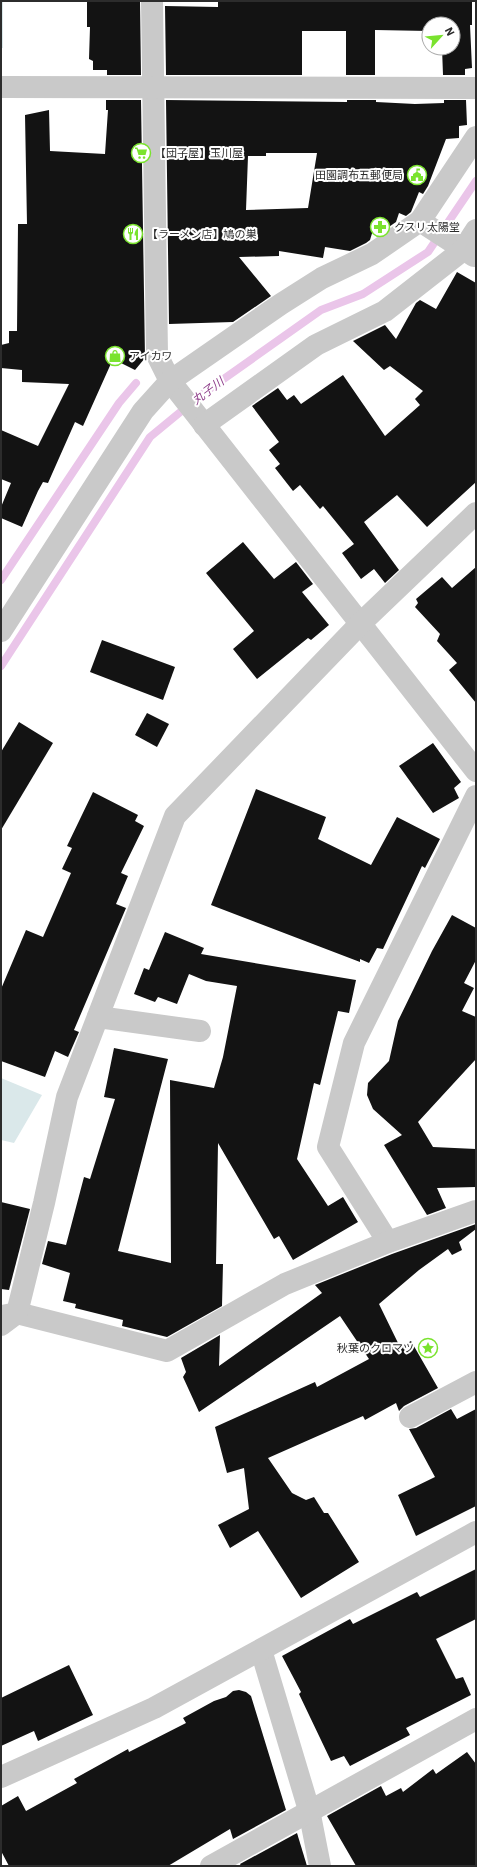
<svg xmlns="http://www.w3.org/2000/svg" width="477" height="1867" font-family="'IBM Plex Sans','Noto Sans JP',sans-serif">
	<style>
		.green { fill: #dae8ea }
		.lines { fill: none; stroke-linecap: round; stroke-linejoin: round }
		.stream { stroke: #eac5e9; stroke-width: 8 }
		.building { fill: #131313; fill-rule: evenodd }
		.street { stroke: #c9c9c9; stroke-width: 22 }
		.labels { text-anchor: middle; stroke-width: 4; stroke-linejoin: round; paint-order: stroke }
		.poi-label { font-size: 11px; fill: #2c2c2c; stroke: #fff; text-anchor: start }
		.water-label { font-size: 12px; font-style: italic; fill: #8d3c89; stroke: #fff }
	</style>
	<rect width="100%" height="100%" fill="#fff"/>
	<g class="green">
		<rect x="1" y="1" width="2" height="47"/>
		<polygon points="1,1078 42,1095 14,1143 1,1140"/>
	</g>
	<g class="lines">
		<g class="stream">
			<polyline points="1,580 119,403 136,383"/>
			<polyline points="1,666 150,437 201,395 321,310 363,294 428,252 476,181"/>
		</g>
	</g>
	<g class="building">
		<polygon points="87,1 140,1 141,75 107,75 107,70 93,70 93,61 89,59 90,27 87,27"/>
		<polygon points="218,1 472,1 472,25 470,25 472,68 465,69 465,75 443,75 442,48 453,48 453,24 429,24 429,31 375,30 375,75 346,75 346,31 302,31 302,75 166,75 165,6 218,7"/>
		<polygon points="106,100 141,100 145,358 135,370 113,359 83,426 75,422 48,483 43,482 38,491 22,527 1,518 1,507 11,483 1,479 1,430 38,446 69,384 22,382 22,370 1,368 1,345 9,343 9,331 17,331 18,224 27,224 25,115 49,110 50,151 105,154 108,110 106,110"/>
		<path d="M166,100L347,102V100H376V102L415,104L444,103V100H466L467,125L459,126V138L446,139L428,186L423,194L419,192L411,212L406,216L399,213L396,222L380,233L373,230L370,240L366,243L350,251L325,247L323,258L279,251V256L239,257L271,296L233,322L169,324ZM266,153H317L308,208L246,210L248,156H266Z"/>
		<polygon points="457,272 476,283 476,482 427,527 397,495 364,522 399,570 385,583 374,569 361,579 342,553 354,544 323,506 320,509 300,485 293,491 275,468 280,464 269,450 279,442 252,406 278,388 287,400 294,395 301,404 343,375 385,436 420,405 415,399 423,391 390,366 384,370 353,341 385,325 396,339 416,303 420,300 436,309"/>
		<polygon points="243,542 274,579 296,562 313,584 302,592 329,625 311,640 308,638 257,679 233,649 254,631 206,573"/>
		<polygon points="476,567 476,703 449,670 457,663 437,641 440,634 415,607 418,603 416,599 442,577 452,588"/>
		<polygon points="102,640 175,667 163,700 90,672"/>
		<polygon points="147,713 169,724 157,747 135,735"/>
		<polygon points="19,722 53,743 1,830 1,752"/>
		<polygon points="433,743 461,782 454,788 459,798 433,813 399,766"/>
		<polygon points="256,789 326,817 318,839 371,865 397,817 440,839 425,868 422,866 383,949 377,948 369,963 360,959 360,962 211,905"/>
		<polygon points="93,792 138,815 135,821 144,826 121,873 128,876 116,904 126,908 74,1030 79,1032 75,1041 68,1057 55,1051 45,1077 1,1061 1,989 26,930 43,937 71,873 62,869 72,848 67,846"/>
		<polygon points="452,915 476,928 476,960 464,983 474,988 462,1011 476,1017 476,1059 418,1122 433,1147 476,1149 476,1187 437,1188 446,1208 427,1215 384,1145 402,1135 373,1109 367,1095 368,1083 389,1061 398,1021 432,951"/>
		<polygon points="165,932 204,948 201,954 356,980 349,1013 338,1011 320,1085 314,1083 297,1159 328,1206 343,1197 358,1222 293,1260 279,1236 274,1239 218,1143 216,1264 223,1264 222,1306 167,1337 122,1326 123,1320 75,1308 76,1304 63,1301 70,1273 42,1264 48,1241 66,1245 84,1177 90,1179 115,1099 104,1097 114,1048 168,1059 118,1251 171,1263 170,1080 214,1088 223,1057 237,986 206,981 189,974 177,1004 158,997 155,1002 134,994 144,968 149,970"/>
		<polygon points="1,1202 30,1209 9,1290 1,1289"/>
		<polygon points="476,1224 476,1229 459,1242 462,1250 452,1255 448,1249 419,1270 379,1304 400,1347 411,1341 438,1388 404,1406 399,1411 396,1403 365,1420 363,1416 268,1458 292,1493 306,1500 314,1497 324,1513 328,1513 359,1562 301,1598 258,1531 230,1548 218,1525 249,1509 244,1468 227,1473 215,1427 315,1382 317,1387 369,1359 340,1316 199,1412 183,1377 186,1372 181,1358 220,1335 219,1366 322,1293 315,1285 392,1254"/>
		<polygon points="451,1409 457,1419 476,1409 476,1506 416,1536 398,1495 435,1477 409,1429 416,1428"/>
		<polygon points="476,1569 476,1619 436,1639 456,1679 463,1677 471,1695 406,1728 410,1735 350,1766 344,1756 331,1761 299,1694 301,1692 282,1656 350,1619 353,1624 417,1592 420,1597"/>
		<polygon points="69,1665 93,1715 38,1741 34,1731 1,1746 1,1698"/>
		<polygon points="239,1690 246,1692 251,1696 286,1810 233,1839 230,1829 168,1866 9,1866 1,1851 1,1806 18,1796 26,1811 77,1783 74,1779 128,1749 129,1752 186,1723 183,1718 214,1701 226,1697 233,1691"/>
		<polygon points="467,1752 476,1764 476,1866 356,1866 327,1816 381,1786 386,1796 401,1788 403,1792 433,1769 436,1774"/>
		<polygon points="297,1833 307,1866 241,1866 240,1864"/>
	</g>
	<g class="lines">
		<g class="street">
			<polyline points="152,1 157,355 170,381 476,771"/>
			<polyline points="1,87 476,88"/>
			<polyline points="420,221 474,256"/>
			<polyline points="204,425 316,345 385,311 463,250 476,230"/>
			<polyline points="1,631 143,411 170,381 281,304 322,278 372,254 420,221 476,137"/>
			<polyline points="98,1017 200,1031"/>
			<polyline points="388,1242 328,1147 354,1043 476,796"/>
			<polyline points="2,1316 17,1313 167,1351 285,1284 388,1242 476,1211"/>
			<polyline points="1,1325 17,1313 44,1203 67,1097 175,816 360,624 476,513"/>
			<polyline points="410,1417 476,1382"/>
			<polyline points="261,1650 309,1810 320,1866"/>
			<polyline points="1,1777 154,1708 476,1532"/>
			<polyline points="211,1866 476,1719"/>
		</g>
	</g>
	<defs>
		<symbol id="supermarket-ring" viewBox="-11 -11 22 22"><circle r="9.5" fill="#fff" stroke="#7ae32e" stroke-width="1.5"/><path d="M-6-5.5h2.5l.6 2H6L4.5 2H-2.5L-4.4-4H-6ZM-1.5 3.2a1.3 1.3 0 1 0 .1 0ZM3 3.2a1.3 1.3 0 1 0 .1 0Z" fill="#7ae32e"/></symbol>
		<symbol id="civic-ring" viewBox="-11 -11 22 22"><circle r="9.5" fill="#fff" stroke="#7ae32e" stroke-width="1.5"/><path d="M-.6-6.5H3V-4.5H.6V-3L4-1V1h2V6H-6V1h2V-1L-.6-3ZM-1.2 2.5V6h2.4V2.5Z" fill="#7ae32e"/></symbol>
		<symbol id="pharmacy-ring" viewBox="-11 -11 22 22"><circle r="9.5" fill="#fff" stroke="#7ae32e" stroke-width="1.5"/><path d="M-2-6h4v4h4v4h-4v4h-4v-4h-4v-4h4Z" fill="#7ae32e"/></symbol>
		<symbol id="restaurant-ring" viewBox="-11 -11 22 22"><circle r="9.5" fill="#fff" stroke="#7ae32e" stroke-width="1.5"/><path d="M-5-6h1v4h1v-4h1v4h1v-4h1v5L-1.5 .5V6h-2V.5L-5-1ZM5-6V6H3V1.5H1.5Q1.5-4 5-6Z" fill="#7ae32e"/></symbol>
		<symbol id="shop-ring" viewBox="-11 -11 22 22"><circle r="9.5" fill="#fff" stroke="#7ae32e" stroke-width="1.5"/><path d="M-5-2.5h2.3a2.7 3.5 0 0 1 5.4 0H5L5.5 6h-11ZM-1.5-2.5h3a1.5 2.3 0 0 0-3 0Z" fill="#7ae32e"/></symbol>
		<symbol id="sight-ring" viewBox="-11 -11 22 22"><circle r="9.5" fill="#fff" stroke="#7ae32e" stroke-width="1.5"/><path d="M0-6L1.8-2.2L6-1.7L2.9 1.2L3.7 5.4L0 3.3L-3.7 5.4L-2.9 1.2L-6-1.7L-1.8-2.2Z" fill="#7ae32e"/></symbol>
	</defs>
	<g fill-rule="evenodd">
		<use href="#supermarket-ring" x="130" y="142" width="22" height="22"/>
		<use href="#civic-ring" x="406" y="164" width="22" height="22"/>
		<use href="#pharmacy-ring" x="369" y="216" width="22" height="22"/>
		<use href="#restaurant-ring" x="122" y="223" width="22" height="22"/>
		<use href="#shop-ring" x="104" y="345" width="22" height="22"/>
		<use href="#sight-ring" x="417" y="1337" width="22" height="22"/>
	</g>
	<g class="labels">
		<g class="poi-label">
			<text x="155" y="157">【団子屋】玉川屋</text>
			<text x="403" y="179" text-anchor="end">田園調布五郵便局</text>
			<text x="394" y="231">クスリ太陽堂</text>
			<text x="147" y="238">【ラーメン店】鳩の巣</text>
			<text x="129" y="360">アイカワ</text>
			<text x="414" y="1352" text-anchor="end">秋葉のクロマツ</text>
		</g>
		<g class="water-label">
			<text transform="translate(208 391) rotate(-37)" y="4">丸子川</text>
		</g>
	</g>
	<rect width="477" height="1867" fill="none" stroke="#2c2c2c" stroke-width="4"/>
	<g transform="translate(441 36) rotate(63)"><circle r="19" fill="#ffffff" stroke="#ababab"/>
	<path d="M0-3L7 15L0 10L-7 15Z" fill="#7ae32e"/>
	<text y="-6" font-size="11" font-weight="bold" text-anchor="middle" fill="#2c2c2c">N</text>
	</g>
</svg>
